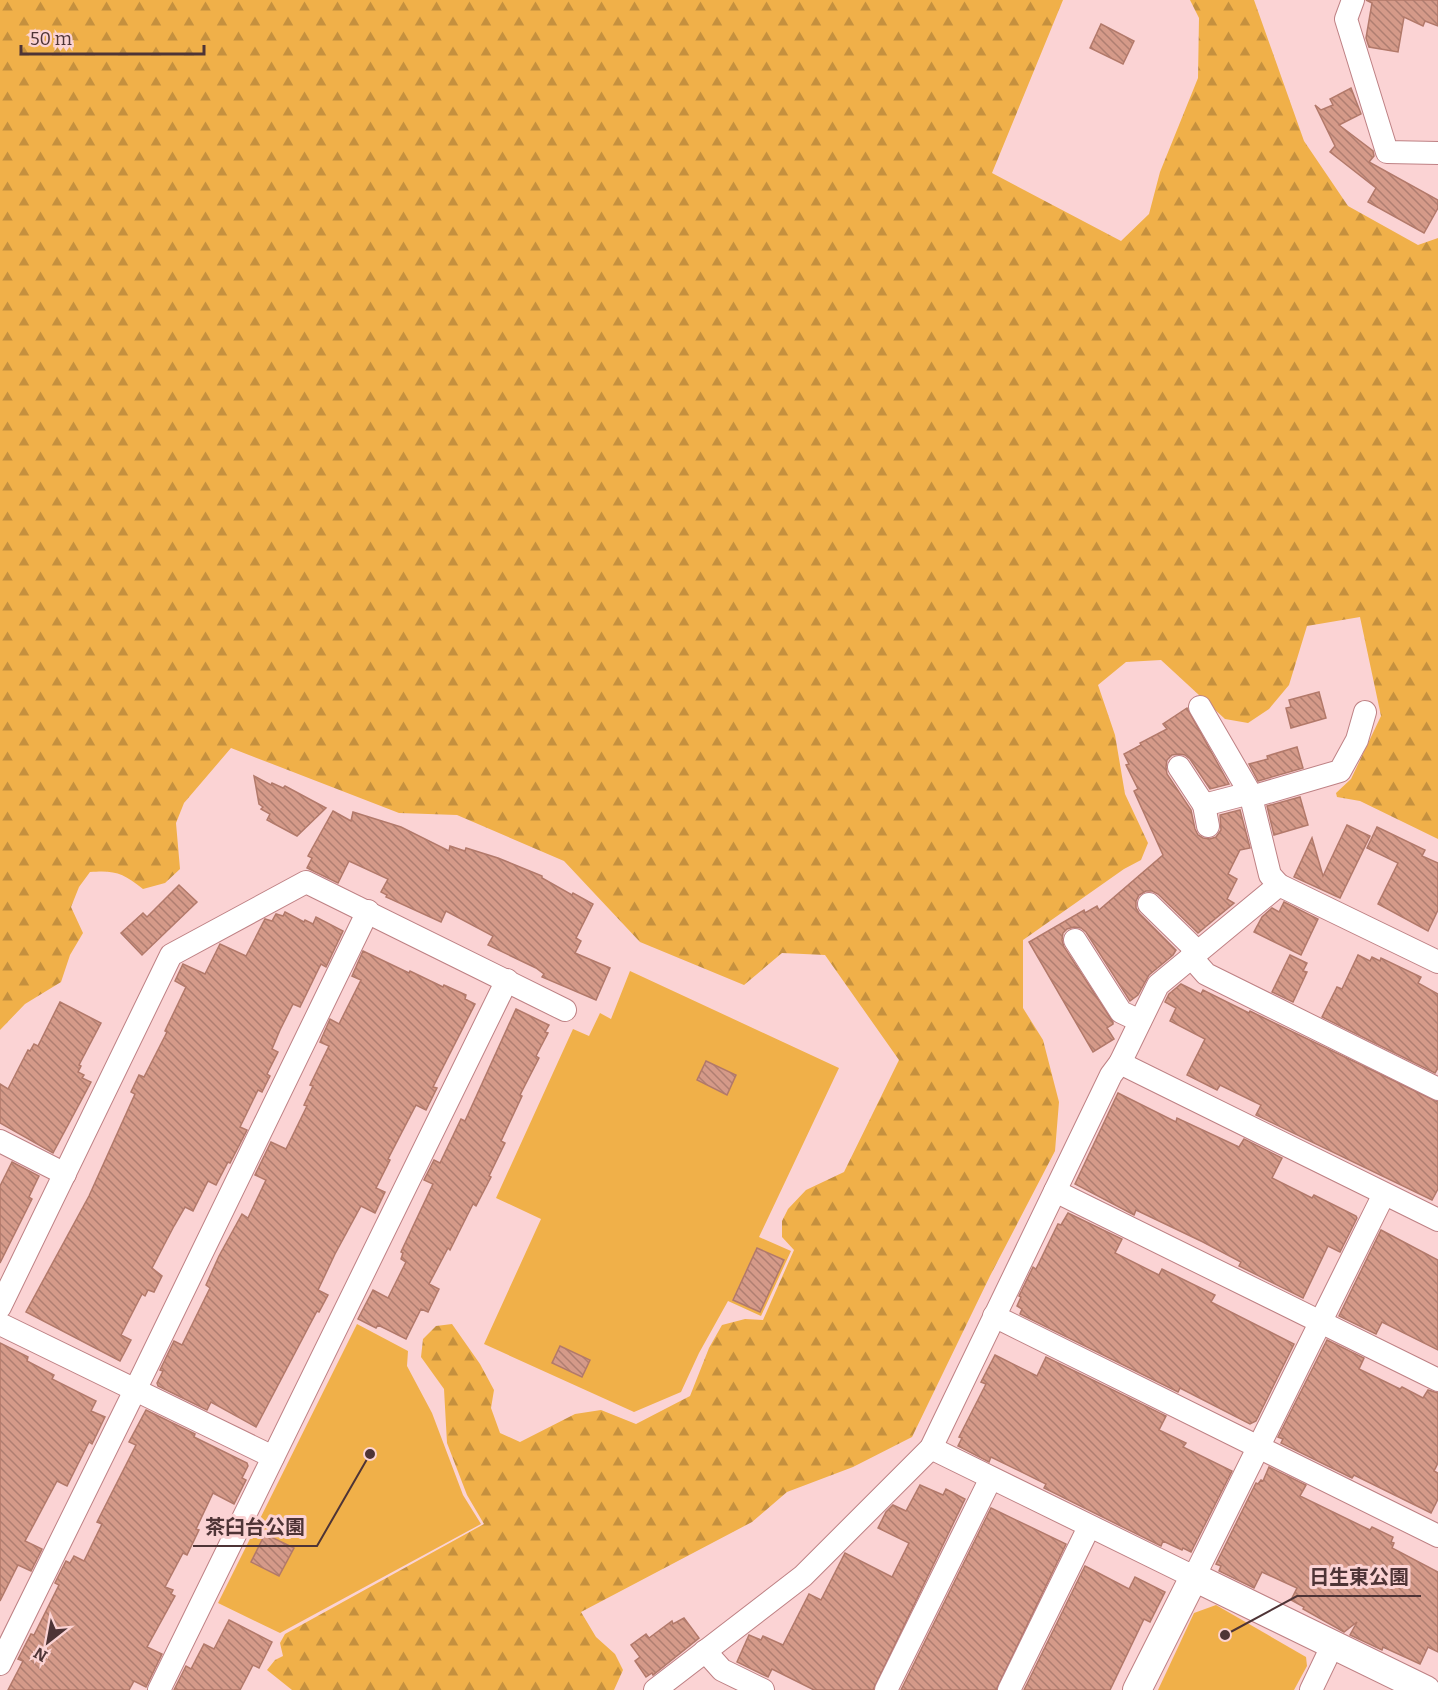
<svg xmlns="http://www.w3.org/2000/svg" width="1438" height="1690" font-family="Bitter,'Noto Sans JP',serif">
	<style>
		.green { fill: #f0b049 }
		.forest { fill: url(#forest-firs) }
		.building { fill: url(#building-back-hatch); stroke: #b2796a; stroke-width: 1.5 }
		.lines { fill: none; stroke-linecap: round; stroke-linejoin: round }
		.minor-casing { stroke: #be8184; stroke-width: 24 }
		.tertiary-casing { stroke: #be8184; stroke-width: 30 }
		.minor { stroke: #fff; stroke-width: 22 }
		.tertiary { stroke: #fff; stroke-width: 28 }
		.leader { fill: none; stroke: #4e3436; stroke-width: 2 }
		.callout-dot { fill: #4e3436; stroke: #fbd3d4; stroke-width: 2 }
		.callout-label { font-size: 20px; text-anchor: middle; font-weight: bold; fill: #4e3436; stroke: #fbd3d4; stroke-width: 6; stroke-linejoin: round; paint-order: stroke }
	</style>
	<defs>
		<pattern id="forest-firs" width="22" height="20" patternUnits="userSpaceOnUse" patternTransform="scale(1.5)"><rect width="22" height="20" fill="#f0b049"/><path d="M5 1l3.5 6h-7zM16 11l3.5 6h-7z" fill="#c5903e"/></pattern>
		<pattern id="building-back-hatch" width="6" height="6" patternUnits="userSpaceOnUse" patternTransform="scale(1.5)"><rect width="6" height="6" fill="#d59a89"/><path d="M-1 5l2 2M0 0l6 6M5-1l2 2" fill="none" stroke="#af7e71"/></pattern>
	</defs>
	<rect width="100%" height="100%" fill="#fbd3d4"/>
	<g class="green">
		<polygon points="630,971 839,1068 759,1237 791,1251 761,1316 728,1301 699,1353 681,1392 634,1412 484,1344 541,1219 496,1198 573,1029 589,1036 600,1013 611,1019"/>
		<polygon points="357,1324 408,1351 407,1366 432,1413 463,1495 481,1524 280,1633 218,1603"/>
		<polygon points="1216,1605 1306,1657 1307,1666 1294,1690 1158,1690 1194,1613"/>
	</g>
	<path class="forest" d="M0,0H1063L992,173L1121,241L1149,214L1160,172L1198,78L1199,18L1190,0H1254L1304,141L1348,206L1418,245L1438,238V839L1360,801L1337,797L1336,793L1351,779L1381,716L1360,617L1307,626L1289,685L1269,709L1248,723L1225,719L1161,660L1126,662L1098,685L1115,735L1125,794L1148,843L1141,860L1124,869L1023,940V1008L1043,1040L1059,1102L1055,1151L990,1276L912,1437L853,1467L787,1492L752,1522L581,1612L596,1637L615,1654L623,1670L614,1690H292L267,1670L275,1660L283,1656L280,1643L285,1634L484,1524L467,1495L447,1443L444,1389L421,1357L423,1339L436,1326L452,1324L480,1364L494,1390L491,1408L500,1433L520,1442L575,1414L601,1410L636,1424L690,1396L709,1348L722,1325L745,1319L763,1320L794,1250L782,1237V1221L788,1209L806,1190L844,1172L899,1060L825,955L782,953L744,985L640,942L564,861L457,815L399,813L231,748L184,803L176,823L180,869L165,883L143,889C123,873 115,870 90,872L79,887L71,907L83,933L70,955L61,982L25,1004L0,1030Z"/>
	<g class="building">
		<polygon points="1366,0 1438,0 1438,26 1425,21 1423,26 1404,17 1398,52 1369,47 1366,38 1372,3"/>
		<polygon points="1101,24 1134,41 1123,64 1090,48"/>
		<polygon points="1351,88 1361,114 1339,125 1373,151 1374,156 1369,162 1438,200 1438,208 1424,233 1368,202 1376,188 1330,152 1335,146 1315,105 1321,110 1333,105 1330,99"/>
		<polygon points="1319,692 1326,718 1291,728 1286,708 1291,707 1289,700"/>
		<polygon points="1187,708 1229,784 1210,789 1190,759 1185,755 1179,754 1172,755 1167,760 1166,767 1167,774 1191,810 1195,829 1198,835 1203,838 1210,839 1216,837 1221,830 1220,815 1240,810 1250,848 1240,850 1228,874 1237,879 1227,899 1234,903 1198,933 1158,894 1152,891 1146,891 1139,895 1136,901 1136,908 1139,913 1176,950 1173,955 1149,975 1138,995 1130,1001 1086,932 1081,928 1074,927 1067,929 1063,933 1062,940 1064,947 1113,1022 1113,1024 1107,1028 1114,1039 1093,1052 1029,942 1084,910 1085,913 1097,906 1099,910 1163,855 1134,791 1138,789 1126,765 1129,764 1124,754 1141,745 1140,743 1167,729 1163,724"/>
		<polygon points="1297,747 1303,768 1258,781 1249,764 1268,759 1267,756"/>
		<polygon points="254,776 271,785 272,783 283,788 285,786 326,808 297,836 267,820 270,814 261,809 263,807 259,804"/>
		<polygon points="1300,797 1308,825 1274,835 1267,806"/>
		<polygon points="333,811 351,821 353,812 401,827 449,851 450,846 465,851 466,848 498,858 542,876 542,878 572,895 573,893 593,904 576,938 581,941 575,953 610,968 596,1000 542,977 544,974 536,968 488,945 493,936 446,911 441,922 386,897 387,895 381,892 388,879 349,861 338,883 307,868 312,858 308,856"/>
		<polygon points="1347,825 1370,836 1340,898 1294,877 1312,838 1323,876"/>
		<polygon points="1377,827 1425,850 1422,856 1438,863 1438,910 1428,931 1378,904 1398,863 1367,848"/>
		<polygon points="179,885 197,902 142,955 121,933 143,913 147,917"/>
		<polygon points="1284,902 1318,919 1301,955 1254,932 1262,917 1272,908 1279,912"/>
		<polygon points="285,912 304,922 305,920 313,924 316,917 343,931 326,967 321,964 300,1007 293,1004 280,1030 272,1049 278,1052 267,1074 270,1076 262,1092 258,1090 240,1127 247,1130 230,1163 228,1162 216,1185 208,1181 193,1211 185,1207 174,1226 152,1268 162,1276 154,1292 148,1290 145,1296 142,1294 121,1335 131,1340 120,1361 26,1312 89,1196 135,1094 131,1092 139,1075 144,1077 167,1032 165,1031 186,987 175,981 183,964 205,974 220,944 246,956 265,919 272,921 276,914 283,916"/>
		<polygon points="363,951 409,973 410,971 443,987 444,985 466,995 465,999 475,1004 433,1087 437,1088 426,1110 416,1105 388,1159 390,1160 376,1188 385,1192 375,1213 361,1206 335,1254 318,1290 328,1295 319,1312 317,1311 256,1427 211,1402 207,1410 158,1386 157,1383 163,1371 160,1370 174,1341 182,1345 210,1288 206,1285 219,1256 242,1214 248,1218 266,1180 255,1175 271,1142 286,1149 307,1106 304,1105 313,1086 310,1085 329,1046 320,1042 330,1019 339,1024 361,980 352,976"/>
		<polygon points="1290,955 1307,963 1303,971 1307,972 1293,1002 1272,992"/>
		<polygon points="1358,955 1370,961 1372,957 1380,961 1381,958 1421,977 1418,983 1438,994 1438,1068 1435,1073 1322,1017 1337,987 1342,989"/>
		<polygon points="1181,984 1201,994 1203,990 1249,1013 1250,1011 1260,1016 1438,1102 1438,1189 1432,1200 1256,1115 1261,1105 1220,1085 1217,1090 1187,1075 1205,1039 1170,1021 1176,1008 1165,1002 1169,994"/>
		<polygon points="60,1002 101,1023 79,1065 81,1066 78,1072 84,1075 82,1078 91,1082 53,1153 0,1123 0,1084 8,1089 28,1050 30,1051 34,1044 38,1046"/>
		<polygon points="516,1009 549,1025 545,1032 548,1033 536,1056 539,1058 520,1095 522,1096 501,1141 505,1143 489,1176 491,1177 476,1206 473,1204 450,1250 448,1248 429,1284 439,1289 428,1312 421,1309 406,1339 378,1325 376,1328 358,1319 373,1290 388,1298 406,1262 401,1259 403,1253 401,1252 433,1184 424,1180 434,1160 440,1163 461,1119 465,1121"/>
		<polygon points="706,1061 736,1075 727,1095 697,1080"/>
		<polygon points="1118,1093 1176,1122 1177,1118 1239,1147 1244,1139 1282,1158 1272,1178 1312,1198 1314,1195 1356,1216 1357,1218 1340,1252 1328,1246 1303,1298 1239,1266 1241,1262 1203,1242 1136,1210 1134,1215 1075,1184"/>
		<polygon points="12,1162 39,1176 29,1197 32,1199 0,1263 0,1186"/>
		<polygon points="1068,1213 1122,1239 1115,1253 1159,1275 1162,1269 1215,1295 1211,1302 1294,1344 1256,1421 1250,1424 1180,1388 1178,1392 1020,1314 1022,1309 1017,1306 1021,1297 1019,1296 1033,1267 1036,1269 1058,1224 1061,1225"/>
		<polygon points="1381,1230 1438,1260 1438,1350 1382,1322 1376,1334 1339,1316"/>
		<polygon points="757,1248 784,1260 760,1312 733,1300"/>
		<polygon points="1327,1340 1364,1358 1359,1369 1400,1389 1402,1387 1423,1398 1428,1390 1438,1393 1438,1463 1434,1471 1438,1473 1438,1499 1431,1513 1354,1475 1352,1478 1281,1443 1283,1439 1278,1437"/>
		<polygon points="0,1343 28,1357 27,1361 54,1375 52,1379 96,1401 91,1411 105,1417 92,1444 89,1442 67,1486 57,1481 25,1541 42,1549 31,1571 18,1565 0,1601"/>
		<polygon points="560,1346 590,1360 582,1377 552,1363"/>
		<polygon points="995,1355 1037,1376 1046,1357 1166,1416 1159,1430 1186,1443 1183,1447 1232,1471 1191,1552 1183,1548 1182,1550 1163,1541 1161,1546 1044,1488 1046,1484 991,1457 989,1462 958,1446 962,1438 959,1437 986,1384 981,1382"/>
		<polygon points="146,1410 195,1434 194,1437 247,1463 248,1466 242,1478 246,1480 234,1504 213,1493 196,1529 199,1530 187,1555 183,1553 165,1587 173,1590 171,1594 175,1596 147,1647 162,1654 146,1687 134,1681 129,1690 8,1690 23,1661 18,1659 31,1634 34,1635 59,1585 55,1583 66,1561 70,1563 74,1556 84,1561 102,1524 97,1522 136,1445 129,1442"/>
		<polygon points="1269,1467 1306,1485 1300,1496 1370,1530 1372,1527 1393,1537 1391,1542 1394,1543 1392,1548 1438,1572 1438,1652 1428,1647 1420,1664 1383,1647 1382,1650 1350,1635 1357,1622 1344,1632 1303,1609 1304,1607 1291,1600 1297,1588 1262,1572 1254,1588 1219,1571 1221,1566 1216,1564 1256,1483 1258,1484 1261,1480 1263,1481"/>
		<polygon points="920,1485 943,1495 946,1489 965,1499 873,1690 814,1690 772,1669 768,1677 737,1662 749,1635 761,1640 763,1636 783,1645 809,1594 821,1600 845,1553 892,1577 909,1543 878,1528 886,1512 893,1505 906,1511"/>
		<polygon points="991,1508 1066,1544 996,1690 901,1690"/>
		<polygon points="265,1534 294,1548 279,1576 251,1562"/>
		<polygon points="1085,1566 1129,1589 1135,1577 1165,1592 1150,1622 1144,1619 1110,1690 1024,1690"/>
		<polygon points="684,1618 699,1638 653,1675 652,1673 646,1677 635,1661 640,1657 631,1645 646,1634 649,1638 672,1621 673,1624"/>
		<polygon points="229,1620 272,1642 259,1668 253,1665 240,1690 174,1690 186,1666 191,1669 204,1644 214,1649"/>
	</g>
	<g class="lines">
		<defs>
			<g id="minor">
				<polyline points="1353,0 1346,19 1387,152 1438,153"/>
				<polyline points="1200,707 1250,793 1270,875 1279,885"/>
				<polyline points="1179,767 1204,805 1250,793"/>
				<polyline points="1251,797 1340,771 1357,740 1365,712"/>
				<polyline points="1204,805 1208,826"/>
				<polyline points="1149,904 1198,952"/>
				<polyline points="1075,940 1121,1012 1140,1021"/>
				<polyline points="1191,957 1206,974 1438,1089"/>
				<polyline points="1120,1063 1438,1220"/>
				<polyline points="0,1141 65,1174"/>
				<polyline points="1055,1191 1438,1380"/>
				<polyline points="0,1307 171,955 306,882 565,1010"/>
				<polyline points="994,1316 1438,1536"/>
				<polyline points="0,1324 273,1457"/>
				<polyline points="931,1448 1194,1577 1384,1194"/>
				<polyline points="705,1651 722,1670 763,1690"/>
				<polyline points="0,1664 144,1372 368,911"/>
				<polyline points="159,1690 507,980"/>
				<polyline points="655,1690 803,1576 931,1448 1111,1075 1120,1063 1158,985 1279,885 1438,962"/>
				<polyline points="886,1690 991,1478"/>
				<polyline points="1009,1690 1089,1527"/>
				<polyline points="1311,1690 1333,1644"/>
			</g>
			<polyline id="tertiary" points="1137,1690 1194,1577 1426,1690"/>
		</defs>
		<use href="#minor" class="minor-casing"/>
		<use href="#tertiary" class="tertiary-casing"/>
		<use href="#minor" class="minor"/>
		<use href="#tertiary" class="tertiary"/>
	</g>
	<path class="leader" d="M370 1454L317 1546H193M1225 1635L1297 1596H1421"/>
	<g class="callout-dot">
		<circle cx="370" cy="1454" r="6"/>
		<circle cx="1225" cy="1635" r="6"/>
	</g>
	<g class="callout-label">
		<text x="255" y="1534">茶臼台公園</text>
		<text x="1359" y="1584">日生東公園</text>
	</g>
	<g transform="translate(48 1642) rotate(211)" stroke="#fbd3d4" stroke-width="4.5" paint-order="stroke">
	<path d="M0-4.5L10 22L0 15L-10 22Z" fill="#4e3436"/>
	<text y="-9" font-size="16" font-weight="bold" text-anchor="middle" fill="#4e3436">N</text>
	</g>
	<path d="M21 45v9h183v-9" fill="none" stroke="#4e3436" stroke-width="3"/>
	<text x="30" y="45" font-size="18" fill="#4e3436" stroke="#fbd3d4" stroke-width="4.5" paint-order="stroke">50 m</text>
</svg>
